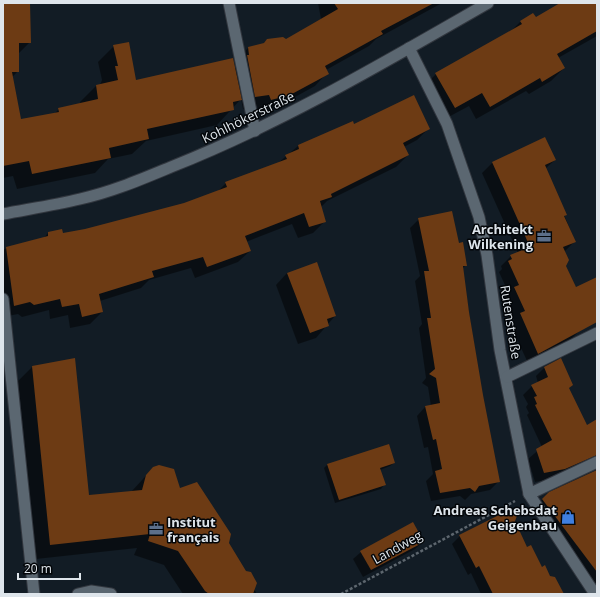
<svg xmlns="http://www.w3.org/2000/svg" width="600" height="597" font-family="'Open Sans',sans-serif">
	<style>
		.shadow { fill: #0007 }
		.building { fill: #6d3b14 }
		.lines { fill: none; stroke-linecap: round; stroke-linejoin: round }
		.minor-casing { stroke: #32373f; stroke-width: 13 }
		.path { stroke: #5d666e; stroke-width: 2.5; stroke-dasharray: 3 2; stroke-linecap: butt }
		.minor { stroke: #5b6771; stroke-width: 11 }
		.labels { text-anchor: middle; stroke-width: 3; stroke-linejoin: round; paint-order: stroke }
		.street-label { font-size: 13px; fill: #dee5eb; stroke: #030609 }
		.poi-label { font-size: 13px; font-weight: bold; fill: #dee5eb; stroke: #030609; text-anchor: end }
	</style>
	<rect width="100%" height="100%" fill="#121c25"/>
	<g class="shadow">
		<polygon points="3,3 29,3 30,42 18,54 18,71 3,87"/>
		<polygon points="318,3 442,3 376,39 369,46 326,70 327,73 315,86 277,107 258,111 257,106 243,109 241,99 217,125 146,141 132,154 108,159 95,173 17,189 13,176 3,178 3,99 21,120 54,114 59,109 81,104 80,102 96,86 100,85 102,80 98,62 114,46 135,81 234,69 237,67 236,60 248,48 286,40 321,19"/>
		<polygon points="562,3 597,3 597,36 558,58 564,68 551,81 529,94 526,91 476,119 469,106 441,121 423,87 436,74 511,31 521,21 535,19"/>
		<polygon points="354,125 429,128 417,140 404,147 408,155 396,167 327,201 321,207 325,221 313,233 298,238 292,224 246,242 250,251 238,262 195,278 191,268 149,280 141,288 100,301 102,312 90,324 70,328 68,315 50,319 49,310 22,317 18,314 3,317 3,250 7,248 43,239 48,233 62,234 85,230 185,204 216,193 226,183 278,163 298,146"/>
		<polygon points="545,139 555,160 545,169 575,241 564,252 565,266 576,288 597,278 597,319 580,330 570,340 528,363 510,324 514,320 505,298 509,294 499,272 502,269 501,266 511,256 518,253 482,173 492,163"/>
		<polygon points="419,219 458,244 466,265 462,269 482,396 499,481 490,490 471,494 465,500 460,496 431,501 426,481 433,474 428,447 424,448 417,416 425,407 431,406 428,387 422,383 426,378 419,328 422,324 415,281 420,276 410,228"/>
		<polygon points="287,273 335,316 316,338 298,344 276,285"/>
		<polygon points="32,367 89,496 131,492 153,468 180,489 228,544 257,594 183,594 164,565 134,555 137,548 36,559 18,381"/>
		<polygon points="544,368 572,385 568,389 586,426 597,420 597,592 534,508 543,499 596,471 592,465 555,478 535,482 528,459 542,447 527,415 529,413 526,407 528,404 523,395 532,386 538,383 536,376"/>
		<polygon points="394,463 390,466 380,470 384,485 381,489 335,503 324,468 328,464"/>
		<polygon points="514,522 527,548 563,594 481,594 471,573 468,575 452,544 460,536"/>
		<polygon points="423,542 415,549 363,577 353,559 361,552"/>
	</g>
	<g class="building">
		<polygon points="3,3 30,3 31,43 19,43 19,72 12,72 21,119 59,112 58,108 98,99 96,85 118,80 115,66 118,66 113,45 129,42 136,80 233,58 242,100 233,102 234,110 147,129 149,139 109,148 111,158 32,174 29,161 3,166"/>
		<polygon points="334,3 434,3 381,31 383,34 325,66 329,74 290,95 271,100 269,95 255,97 247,55 249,55 248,47 264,43 267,39 283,37 286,39 338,9"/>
		<polygon points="560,3 597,3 597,31 557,54 565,68 542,82 540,78 490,107 482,93 455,108 435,73 522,24 520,21 533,13 536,17"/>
		<polygon points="414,95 430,129 403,143 409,155 331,194 332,197 320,201 326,222 309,227 304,213 245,236 251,251 207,267 203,257 152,271 154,277 99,294 103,312 82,317 79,304 62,307 60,299 34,305 30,302 14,306 6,247 48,236 48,232 62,229 63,233 85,229 184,203 227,187 225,182 287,159 285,155 299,149 298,145 353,121 354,124"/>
		<polygon points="545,137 556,160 545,165 567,215 564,216 576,242 563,247 569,260 566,266 576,287 597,277 597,322 538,354 520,313 525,311 514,287 519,285 508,261 512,259 510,255 530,247 492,162"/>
		<polygon points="452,211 459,243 463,242 467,266 463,266 469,312 483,395 500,482 479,486 475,492 470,488 440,493 435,471 442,469 436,439 433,440 425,406 440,403 436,378 429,374 435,369 427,318 431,318 424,271 429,271 418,218"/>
		<polygon points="317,262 336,316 327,319 329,326 310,333 287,273"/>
		<polygon points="75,358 89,495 142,490 146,475 153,467 159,465 174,469 180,488 197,482 231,534 229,543 246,571 251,572 257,583 253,594 209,594 205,591 178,551 148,541 150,534 50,545 32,366"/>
		<polygon points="561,358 573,385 569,388 587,425 597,419 597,455 565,469 544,473 536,449 552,440 535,405 537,404 534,397 537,396 531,385 548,377 544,367"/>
		<polygon points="389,444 395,463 380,468 386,485 339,500 327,464"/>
		<polygon points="597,470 597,572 542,499 549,492"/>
		<polygon points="505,512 517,516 515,521 527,547 531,545 542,567 545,565 550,576 555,577 564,594 493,594 479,566 476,568 459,535"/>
		<polygon points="413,522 424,542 371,570 360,551"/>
	</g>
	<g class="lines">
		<defs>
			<g id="minor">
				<polyline points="229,3 255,131"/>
				<polyline points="409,48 447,124 479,217 487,255 500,350 529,494 595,594"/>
				<path d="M3,214C29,209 55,205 80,199C112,192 142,179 171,167C282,123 385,62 488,3"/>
				<polyline points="3,299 34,594"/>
				<polyline points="507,377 597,333"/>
				<polyline points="529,494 597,462"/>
				<polyline points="78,594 91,591 111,594"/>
			</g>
		</defs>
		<use href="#minor" class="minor-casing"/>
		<polyline class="path" points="341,594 515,501"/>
		<use href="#minor" class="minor"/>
	</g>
	<defs>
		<symbol id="office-bare" viewBox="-9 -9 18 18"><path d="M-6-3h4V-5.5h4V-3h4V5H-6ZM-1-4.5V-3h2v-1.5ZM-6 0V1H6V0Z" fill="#5c6f8a" stroke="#030609" stroke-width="2.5" paint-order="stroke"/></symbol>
		<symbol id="shop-bare" viewBox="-9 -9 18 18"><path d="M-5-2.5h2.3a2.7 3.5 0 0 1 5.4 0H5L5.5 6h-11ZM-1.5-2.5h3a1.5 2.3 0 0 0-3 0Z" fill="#3f7fe0" stroke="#030609" stroke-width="2.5" paint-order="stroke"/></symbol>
	</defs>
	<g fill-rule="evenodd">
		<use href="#office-bare" x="534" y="226" width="20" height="20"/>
		<use href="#shop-bare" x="558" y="507" width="20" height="20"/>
		<use href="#office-bare" x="146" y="519" width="20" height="20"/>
	</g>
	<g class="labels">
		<g class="street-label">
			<text transform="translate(248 117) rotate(-26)" y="5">Kohlhökerstraße</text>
			<text transform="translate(511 322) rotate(81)" y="5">Rutenstraße</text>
			<text transform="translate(397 547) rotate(-29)" y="5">Landweg</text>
		</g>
		<g class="poi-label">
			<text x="533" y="234">Architekt<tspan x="533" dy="15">Wilkening</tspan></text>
			<text x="557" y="515">Andreas Schebsdat<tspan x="557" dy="15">Geigenbau</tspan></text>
			<text x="167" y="527" text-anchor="start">Institut<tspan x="167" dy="15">français</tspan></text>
		</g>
	</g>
	<rect width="600" height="597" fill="none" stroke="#dee5eb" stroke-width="8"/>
	<path d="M18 573v6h62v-6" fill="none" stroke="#dee5eb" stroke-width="2"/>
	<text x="24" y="573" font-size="12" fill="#dee5eb" stroke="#030609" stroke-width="3" paint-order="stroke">20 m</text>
</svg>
